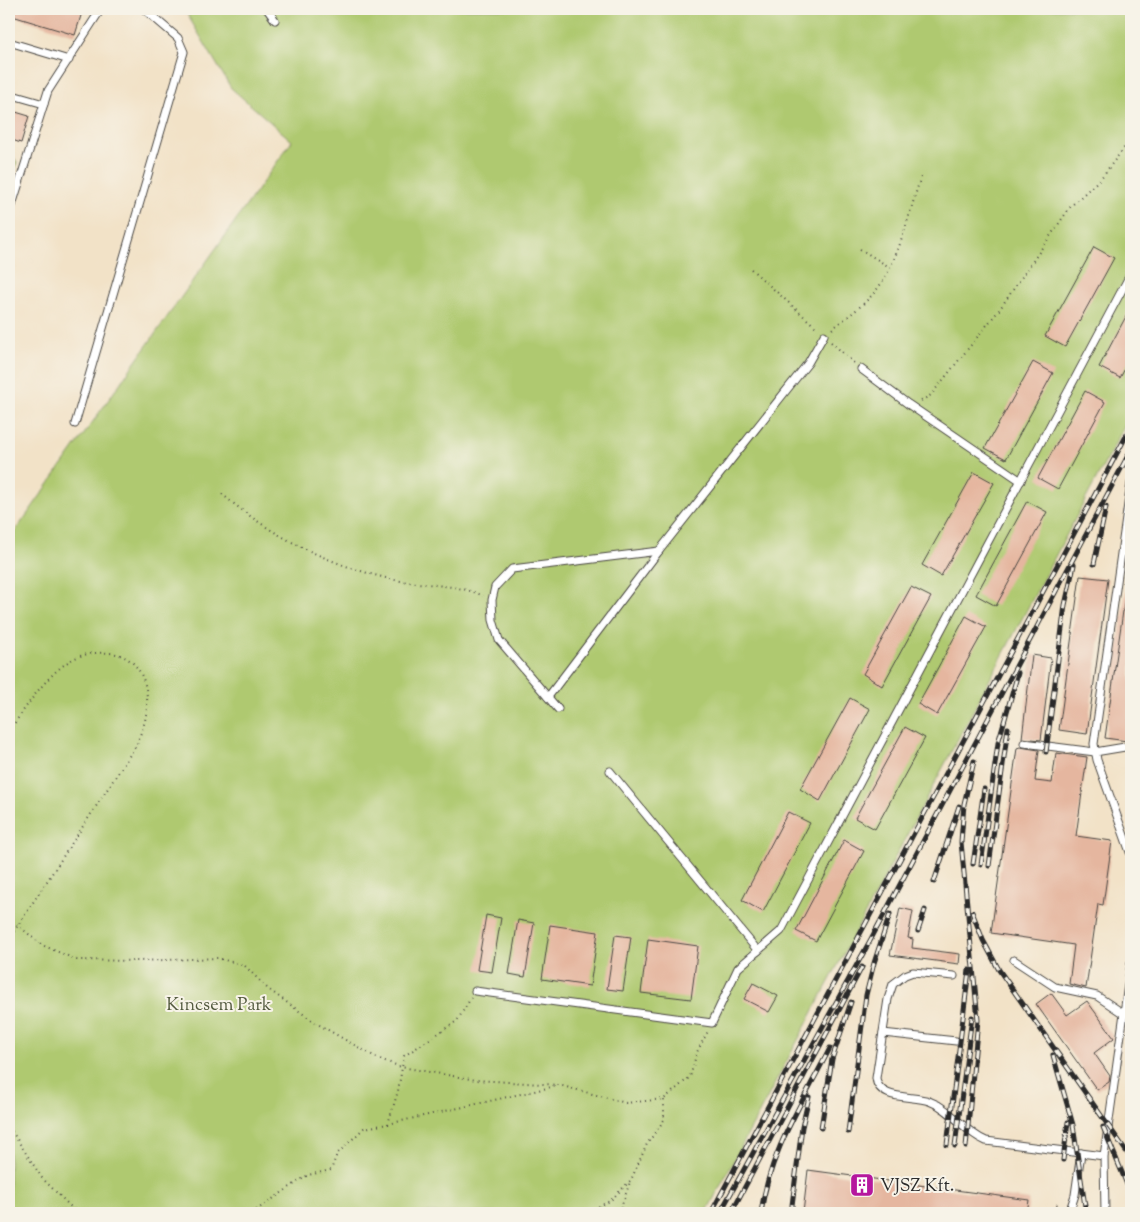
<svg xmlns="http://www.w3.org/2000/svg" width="1140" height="1222" font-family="'Sorts Mill Goudy',serif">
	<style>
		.green { fill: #afc96f; stroke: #6d7a4d }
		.building { fill: #e5b69f }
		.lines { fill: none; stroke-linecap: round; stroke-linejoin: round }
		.lane-casing { stroke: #494642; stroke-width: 9 }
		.path { stroke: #494642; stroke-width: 2; stroke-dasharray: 1 4; stroke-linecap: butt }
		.lane { stroke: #fff; stroke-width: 7 }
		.tram { stroke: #2b2b2b; stroke-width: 1 }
		.rail-casing { stroke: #2b2b2b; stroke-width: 5 }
		.rail { stroke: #f7f3e8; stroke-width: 3; stroke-dasharray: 9; stroke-linecap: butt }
		.labels { text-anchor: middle; stroke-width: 4; stroke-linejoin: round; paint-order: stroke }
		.park-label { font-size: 18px; fill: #535a3f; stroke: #f7f3e8 }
		.poi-label { font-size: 18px; fill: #2b2b2b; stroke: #f7f3e8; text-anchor: start }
	</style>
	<rect width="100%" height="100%" fill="#f7f3e8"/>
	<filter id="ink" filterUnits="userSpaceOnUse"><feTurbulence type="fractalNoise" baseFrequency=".02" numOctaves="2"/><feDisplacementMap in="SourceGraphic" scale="10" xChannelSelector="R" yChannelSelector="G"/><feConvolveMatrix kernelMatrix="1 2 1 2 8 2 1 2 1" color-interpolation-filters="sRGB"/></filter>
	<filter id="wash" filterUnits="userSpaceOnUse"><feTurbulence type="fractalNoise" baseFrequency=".0096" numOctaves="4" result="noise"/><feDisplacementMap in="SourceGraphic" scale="20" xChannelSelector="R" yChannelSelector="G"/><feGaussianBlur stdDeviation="1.12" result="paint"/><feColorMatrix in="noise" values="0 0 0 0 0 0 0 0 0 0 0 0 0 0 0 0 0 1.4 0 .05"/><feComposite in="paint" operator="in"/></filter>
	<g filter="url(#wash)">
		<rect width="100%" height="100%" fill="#f2e2c7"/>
		<g class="green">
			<polygon points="184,9 1131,9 1131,414 706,1213 9,1213 9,540 292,141 231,88"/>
			<polygon points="9,154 12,155 17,162 9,194"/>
		</g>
		<g id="blocks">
			<g class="building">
				<polygon points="9,9 83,9 75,35 9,15"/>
				<polygon points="9,110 29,116 21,143 9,139"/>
				<polygon points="1094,247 1114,258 1065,347 1045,336"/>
				<polygon points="1131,307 1131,357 1120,378 1099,367"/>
				<polygon points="1033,362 1053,373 1006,459 985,448"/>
				<polygon points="1085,391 1105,402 1058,489 1038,478"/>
				<polygon points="974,472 994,483 941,576 922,565"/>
				<polygon points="1027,501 1047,512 996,606 976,595"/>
				<polygon points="1080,576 1108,579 1087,734 1059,730"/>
				<polygon points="911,587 931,597 882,686 863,674"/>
				<polygon points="1126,590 1131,591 1131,741 1127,741 1105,738"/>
				<polygon points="966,616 986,627 937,715 918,704"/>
				<polygon points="1032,655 1051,658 1041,740 1022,738"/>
				<polygon points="850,698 870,709 820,801 800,789"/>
				<polygon points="905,727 925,738 875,829 855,818"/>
				<polygon points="1020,747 1039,750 1035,781 1052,783 1056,753 1087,757 1076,836 1112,841 1103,905 1098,904 1086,988 1069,984 1074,945 991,933 1017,748"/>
				<polygon points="788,812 810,823 763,912 742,900"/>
				<polygon points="844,840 864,851 816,941 796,931"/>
				<polygon points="900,908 913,911 908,938 913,939 912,948 960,954 959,964 890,955"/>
				<polygon points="486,915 501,918 492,972 477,970"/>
				<polygon points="518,920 534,923 525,977 509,974"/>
				<polygon points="550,925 598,932 590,986 542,979"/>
				<polygon points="615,935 631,937 623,991 607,989"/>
				<polygon points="648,939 698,946 691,999 641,993"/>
				<polygon points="753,983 778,996 769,1012 744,999"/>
				<polygon points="1051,993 1067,1015 1087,1001 1114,1038 1094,1053 1110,1076 1109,1082 1097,1090 1036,1004"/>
				<polygon points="808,1170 1029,1200 1027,1213 803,1213"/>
			</g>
		</g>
	</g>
	<g filter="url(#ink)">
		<use href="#blocks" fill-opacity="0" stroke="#494642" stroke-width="1"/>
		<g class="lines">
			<defs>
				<g id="lane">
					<polyline points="267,9 275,20"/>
					<polyline points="9,42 69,60"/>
					<polyline points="9,94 44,104"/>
					<polyline points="9,215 48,91 101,9"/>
					<polyline points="861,369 908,404 1021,481"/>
					<polyline points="75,424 184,52 178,38 144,9"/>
					<polyline points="1131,483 1094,744 1097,760 1131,855"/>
					<polyline points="548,697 659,551"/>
					<polyline points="558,709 499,640 493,620 492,600 495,587 512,569 659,551 808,363 824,335"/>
					<polyline points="1024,743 1095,752 1131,746"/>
					<polyline points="610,771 758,951"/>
					<polyline points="1014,960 1055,987 1097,996 1124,1014"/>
					<path d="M954,976L913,972L905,975L893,984L888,999L876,1078C878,1101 913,1095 929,1101C952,1109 964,1132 986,1141L1104,1156"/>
					<polyline points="475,991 712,1023 738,968 781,931 1131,273"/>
					<polyline points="883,1033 956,1041"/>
					<polyline points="1069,1213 1075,1195 1081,1153"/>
					<polyline points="1105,1213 1104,1156 1131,963"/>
				</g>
			</defs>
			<use href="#lane" class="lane-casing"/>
			<g class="path">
				<polyline points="860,249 891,268"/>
				<polyline points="751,269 817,328"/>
				<path d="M832,329C848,316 865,305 878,288C901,256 909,211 922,174"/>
				<polyline points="831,342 855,364"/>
				<polyline points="921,401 931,395 999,310 1071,206 1101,178 1131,139"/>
				<path d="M222,494C271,536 327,564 390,579C417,585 461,584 483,596"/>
				<path d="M9,731C27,706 43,679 68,662C79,654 96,652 108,653C140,654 151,687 146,715C145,724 140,734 137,744L9,939"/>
				<polyline points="9,918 42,945 77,960 138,961 218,958 245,966 268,989 316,1023 377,1058 401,1067 476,1080 559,1085 626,1103 664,1099 690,1077 697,1052 708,1031"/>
				<polyline points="388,1124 556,1086"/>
				<polyline points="9,1127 42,1178 77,1213"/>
				<polyline points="252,1213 308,1175 331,1170 337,1154 364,1128 388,1124 398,1091 404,1056 457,1021 471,998"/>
				<polyline points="585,1213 610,1201 631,1180 647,1144 664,1120 664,1099"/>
				<polyline points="619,1213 630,1182"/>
			</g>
			<use href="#lane" class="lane"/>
			<polyline class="tram" points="1056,1213 1057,1204"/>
			<defs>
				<g id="rail">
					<polyline points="1094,564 1106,507"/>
					<polyline points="1046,752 1065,605 1074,565"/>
					<polyline points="973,864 984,789"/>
					<polyline points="981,865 998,743 1018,673"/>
					<polyline points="989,866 1008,728"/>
					<polyline points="934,882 959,806"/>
					<polyline points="972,912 983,940 999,970 1131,1158"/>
					<polyline points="918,931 925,910"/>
					<polyline points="1053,1055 1073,1125 1086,1213"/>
					<polyline points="1103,1127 1131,1194"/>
					<polyline points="821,1128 832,1059 851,1002"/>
					<polyline points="848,1132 866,995 874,963 890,914"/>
					<polyline points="947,1145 969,970"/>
					<polyline points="955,1146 972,1017"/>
					<polyline points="966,1147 978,1020 961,842 964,804 974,761"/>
					<polyline points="1063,1160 1068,1122"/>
					<polyline points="711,1213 1131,427"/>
					<polyline points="720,1213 871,939 1131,450"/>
					<polyline points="731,1213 862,967"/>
					<path d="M761,1213C769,1152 803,1102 830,1048"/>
					<polyline points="791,1213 802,1127 809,1097"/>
				</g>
			</defs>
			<use href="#rail" class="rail-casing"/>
			<use href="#rail" class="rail"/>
		</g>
	</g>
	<defs>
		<symbol id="building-square" viewBox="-11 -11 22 22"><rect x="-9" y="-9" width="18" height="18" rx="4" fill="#b5179e" stroke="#f7f3e8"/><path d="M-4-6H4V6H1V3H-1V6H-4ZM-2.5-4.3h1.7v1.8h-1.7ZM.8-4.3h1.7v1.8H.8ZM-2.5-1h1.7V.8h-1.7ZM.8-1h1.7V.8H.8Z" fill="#fff"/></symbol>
	</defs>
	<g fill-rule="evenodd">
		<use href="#building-square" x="848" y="1171" width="28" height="28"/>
	</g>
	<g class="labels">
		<g class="park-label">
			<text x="219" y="1010">Kincsem Park</text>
		</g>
		<g class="poi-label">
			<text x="880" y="1191">VJSZ Kft.</text>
		</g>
	</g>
	<rect width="1140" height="1222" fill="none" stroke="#f7f3e8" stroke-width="30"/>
</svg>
